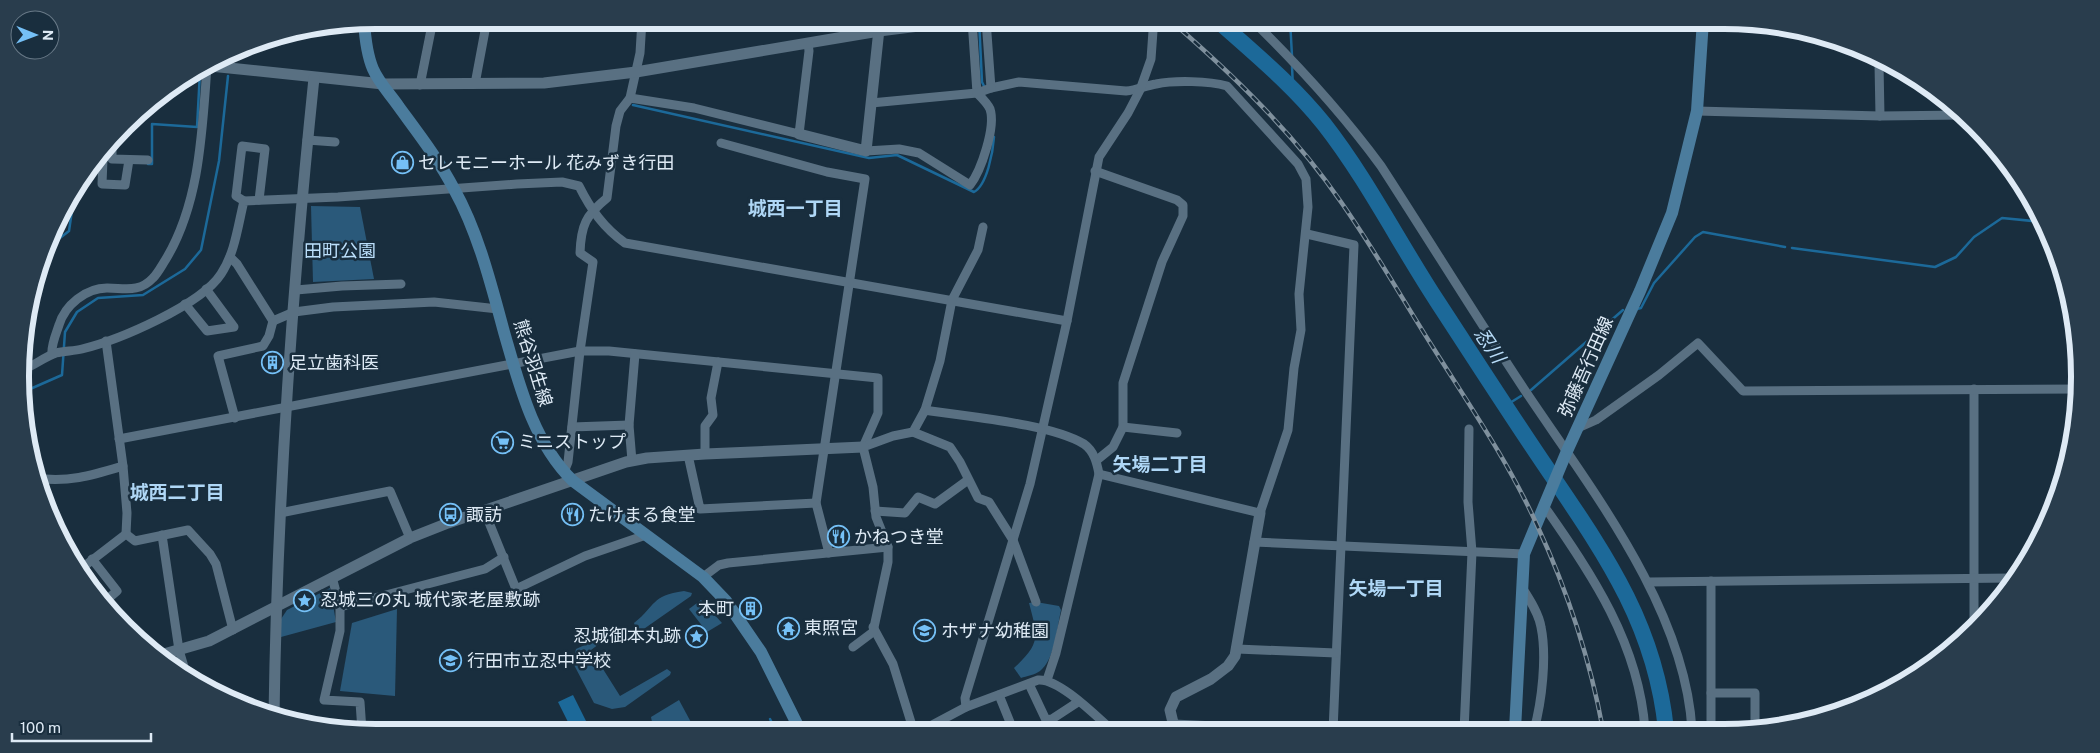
<svg xmlns="http://www.w3.org/2000/svg" width="2100" height="753" font-family="'Public Sans','Noto Sans JP',sans-serif">
	<style>
		.green { fill: #2a597a }
		.water { fill: #1c6999 }
		.lines { fill: none; stroke-linecap: round; stroke-linejoin: round }
		.stream { stroke: #1c6999; stroke-width: 2.5 }
		.river { stroke: #1c6999; stroke-width: 16 }
		.minor { stroke: #597082; stroke-width: 9 }
		.tertiary { stroke: #597082; stroke-width: 11 }
		.secondary { stroke: #4b7c9d; stroke-width: 12 }
		.rail-casing { stroke: #7f909d; stroke-width: 4.5 }
		.rail { stroke: #192e3e; stroke-width: 2.5; stroke-dasharray: 8; stroke-linecap: butt }
		.labels { text-anchor: middle; stroke-width: 5; stroke-linejoin: round; paint-order: stroke }
		.poi-label { font-size: 18px; fill: #deeaf5; stroke: #192e3e; text-anchor: start }
		.park-label { font-size: 18px; fill: #bbdffb; stroke: #192e3e }
		.street-label { font-size: 18px; fill: #deeaf5; stroke: #192e3e }
		.neighbourhood-label { font-size: 19px; font-weight: bold; fill: #afd7f6; stroke: #192e3e }
		.water-label { font-size: 19px; font-style: italic; fill: #b9ddf9; stroke: #192e3e }
		.rim { fill: none; stroke: #deeaf5; stroke-width: 6 }
	</style>
	<rect width="100%" height="100%" fill="#192e3e"/>
	<g class="green">
		<polygon points="311,206 360,207 374,279 313,282"/>
		<polygon points="330,588 336,622 281,637 281,619 287,610"/>
		<path d="M684,591L692,593L691,596L638,633L634,623C657,605 650,596 684,591Z"/>
		<polygon points="701,600 722,623 707,632 689,609"/>
		<path d="M1036,602L1059,606L1061,610C1057,628 1055,659 1040,671C1035,675 1026,676 1021,678L1014,668C1041,643 1038,637 1029,603Z"/>
		<polygon points="397,609 395,696 340,691 352,623"/>
		<polygon points="600,638 603,641 591,650 620,696 667,669 671,672 670,675 625,707 612,709 594,703 573,663 576,649"/>
		<polygon points="679,700 693,726 683,732 654,732 651,717"/>
	</g>
	<polygon class="water" points="573,695 588,725 573,732 558,702"/>
	<g class="lines">
		<g class="stream">
			<polyline points="979,20 982,82 985,88"/>
			<polyline points="1290,20 1292,56"/>
			<polyline points="230,60 232,52"/>
			<polyline points="1292,66 1293,88"/>
			<path d="M633,105L869,158L897,155L974,192C987,185 993,152 994,137"/>
			<polyline points="92,162 100,162"/>
			<polyline points="148,164 152,164 152,124 197,127 200,72"/>
			<polyline points="51,239 60,238 69,231 75,190"/>
			<polyline points="1792,248 1935,267 1956,257 1974,237 2002,218 2043,222"/>
			<polyline points="1637,309 1641,308 1654,283 1695,237 1703,232 1785,247"/>
			<polyline points="1531,390 1623,310"/>
			<polyline points="21,393 62,375 65,332 77,312 98,298 143,295 185,269 201,250 219,161 228,76"/>
			<polyline points="1505,406 1521,396"/>
			<polyline points="770,719 777,732"/>
		</g>
		<path class="river" d="M1217,20C1254,53 1293,85 1324,124C1367,179 1399,243 1437,301C1471,353 1505,406 1540,458C1600,547 1655,620 1666,730"/>
		<g class="minor">
			<path d="M986,20L991,88L1019,82L1126,91C1137,90 1145,86 1156,84C1175,80 1209,81 1227,86L1298,164L1306,179L1308,207L1299,294L1301,330L1294,368L1288,430L1260,513L1099,474"/>
			<path d="M1252,20C1299,66 1342,113 1381,166C1429,240 1475,315 1524,389C1590,488 1685,607 1692,730"/>
			<polyline points="1874,54 1879,64 1880,116"/>
			<polyline points="475,84 487,20"/>
			<polyline points="420,85 433,20"/>
			<polyline points="630,98 694,108 799,134 809,51 808,43"/>
			<polyline points="871,103 977,93 972,20"/>
			<polyline points="1697,111 1880,116 1963,115"/>
			<polyline points="112,140 112,159 148,160"/>
			<polyline points="307,140 335,142"/>
			<polyline points="721,143 827,172 865,179 816,503 829,553"/>
			<path d="M866,151L899,149L919,153L970,185C981,171 996,127 990,109C988,104 981,97 977,93L991,88"/>
			<polyline points="103,159 102,184 125,185 129,160"/>
			<polyline points="1095,171 1177,200 1183,205 1183,216 1162,262 1123,383 1123,427 1113,447 1097,460"/>
			<polyline points="244,201 236,196 242,146 265,149 259,200"/>
			<polyline points="1307,234 1354,245 1333,731"/>
			<polyline points="230,257 237,264 273,321 294,312 333,307 434,302 498,309"/>
			<polyline points="296,290 342,286 401,284"/>
			<polyline points="185,304 207,331 234,327 206,289"/>
			<polyline points="1067,321 1099,157 1128,113 1140,90 1151,59 1153,31 1149,20"/>
			<polyline points="106,341 123,466 127,513 126,534"/>
			<path d="M52,354C51,345 56,334 59,325C65,305 86,288 107,288C125,288 139,293 153,278C158,273 162,265 166,259C200,202 202,132 207,67"/>
			<path d="M22,370C34,366 44,357 56,353C64,351 74,351 82,349C119,340 201,305 221,274C235,253 238,225 244,201L338,197L517,184L562,182L579,186C591,210 604,228 625,243L1067,321L1030,484L965,698L966,707"/>
			<polyline points="1974,389 1974,626"/>
			<polyline points="925,410 940,361 952,300 978,250 983,227"/>
			<polyline points="235,418 218,356 263,346 269,336 273,321"/>
			<polyline points="572,427 629,425"/>
			<polyline points="1123,427 1177,433"/>
			<polyline points="1578,428 1596,420 1659,375 1698,343 1743,391 2079,389"/>
			<polyline points="913,432 950,447 960,462 978,498 989,502 1013,540 1036,602"/>
			<polyline points="119,439 580,351 609,351 878,378 878,413 863,447"/>
			<polyline points="705,454 705,426 713,415 711,398 718,362"/>
			<polyline points="688,455 700,509 816,503"/>
			<polyline points="632,461 629,425 635,354"/>
			<path d="M564,472L568,462L580,351L593,262L580,253C581,225 586,215 607,198L616,126L620,111L630,98L640,53L642,20"/>
			<path d="M36,478C68,483 93,475 123,466"/>
			<path d="M1544,506C1592,574 1639,644 1645,730"/>
			<polyline points="484,510 516,589 585,556 646,535"/>
			<polyline points="875,511 905,513 918,497 935,504 968,480"/>
			<polyline points="280,513 390,491 410,538"/>
			<polyline points="162,535 179,650 187,677"/>
			<polyline points="1254,542 1524,554"/>
			<polyline points="92,559 117,591 103,603"/>
			<polyline points="78,571 126,534 135,541 188,530 210,554 216,564 233,630"/>
			<polyline points="332,577 340,607 340,631 324,700 360,702 362,731"/>
			<polyline points="703,577 719,565 728,563 888,547"/>
			<polyline points="1711,581 1711,730"/>
			<polyline points="1649,582 2013,578"/>
			<path d="M1523,589C1530,600 1539,614 1541,627C1547,656 1542,701 1534,730"/>
			<polyline points="340,607 485,569 504,557"/>
			<polyline points="873,627 893,664 914,732"/>
			<path d="M853,647L873,632L888,562V547L876,517L873,487L863,447L893,436L913,432L925,410C967,417 1048,423 1084,444C1094,451 1097,463 1099,474L1056,653L1047,680"/>
			<polyline points="1237,649 1336,653"/>
			<polyline points="1029,684 1046,720 1052,719 1078,702"/>
			<polyline points="1711,693 1755,693 1755,730"/>
			<polyline points="999,695 1014,732"/>
			<polyline points="1174,724 1320,731"/>
			<polyline points="1464,731 1472,552 1468,502 1469,429"/>
			<path d="M919,732L966,707L1038,680C1059,678 1097,717 1113,731"/>
		</g>
		<g class="tertiary">
			<polyline points="210,66 383,84 544,83 636,72 879,31 967,20"/>
			<polyline points="799,134 866,151 880,20"/>
			<polyline points="157,656 209,641 410,538 448,523 626,462 647,458 705,454 863,447"/>
			<path d="M274,716C277,503 292,290 314,78"/>
			<polyline points="1175,731 1170,710 1176,697 1211,679 1228,666 1235,656 1260,513"/>
		</g>
		<g class="secondary">
			<path d="M364,21C365,37 367,55 373,69C379,83 391,95 399,107C418,133 439,160 454,189C478,232 491,284 504,332C519,384 533,442 573,481L703,577L726,601L761,652L801,732"/>
			<polyline points="1515,730 1524,554 1567,451 1640,291 1672,213 1697,111 1703,20"/>
		</g>
		<defs>
			<path id="rail" d="M1170,20C1232,74 1294,133 1341,202C1374,249 1403,300 1434,349C1470,406 1509,463 1537,525C1567,590 1590,659 1603,730"/>
		</defs>
		<use href="#rail" class="rail-casing"/>
		<use href="#rail" class="rail"/>
	</g>
	<defs>
		<symbol id="shop-ring" viewBox="-11 -11 22 22"><circle r="9.5" fill="#192e3e" stroke="#75c0f6" stroke-width="1.5"/><path d="M-5-2.5h2.3a2.7 3.5 0 0 1 5.4 0H5L5.5 6h-11ZM-1.5-2.5h3a1.5 2.3 0 0 0-3 0Z" fill="#75c0f6"/></symbol>
		<symbol id="building-ring" viewBox="-11 -11 22 22"><circle r="9.5" fill="#192e3e" stroke="#75c0f6" stroke-width="1.5"/><path d="M-4-6H4V6H1V3H-1V6H-4ZM-2.5-4.3h1.7v1.8h-1.7ZM.8-4.3h1.7v1.8H.8ZM-2.5-1h1.7V.8h-1.7ZM.8-1h1.7V.8H.8Z" fill="#75c0f6"/></symbol>
		<symbol id="supermarket-ring" viewBox="-11 -11 22 22"><circle r="9.5" fill="#192e3e" stroke="#75c0f6" stroke-width="1.5"/><path d="M-6-5.5h2.5l.6 2H6L4.5 2H-2.5L-4.4-4H-6ZM-1.5 3.2a1.3 1.3 0 1 0 .1 0ZM3 3.2a1.3 1.3 0 1 0 .1 0Z" fill="#75c0f6"/></symbol>
		<symbol id="bus-ring" viewBox="-11 -11 22 22"><circle r="9.5" fill="#192e3e" stroke="#75c0f6" stroke-width="1.5"/><path d="M-5-6H5V4H4V6H2V4H-2V6H-4V4H-5ZM-3.5-4V0h7V-4ZM-3.5 1.2v1.5H-2V1.2ZM2 1.2v1.5H3.5V1.2Z" fill="#75c0f6"/></symbol>
		<symbol id="restaurant-ring" viewBox="-11 -11 22 22"><circle r="9.5" fill="#192e3e" stroke="#75c0f6" stroke-width="1.5"/><path d="M-5-6h1v4h1v-4h1v4h1v-4h1v5L-1.5 .5V6h-2V.5L-5-1ZM5-6V6H3V1.5H1.5Q1.5-4 5-6Z" fill="#75c0f6"/></symbol>
		<symbol id="sight-ring" viewBox="-11 -11 22 22"><circle r="9.5" fill="#192e3e" stroke="#75c0f6" stroke-width="1.5"/><path d="M0-6L1.8-2.2L6-1.7L2.9 1.2L3.7 5.4L0 3.3L-3.7 5.4L-2.9 1.2L-6-1.7L-1.8-2.2Z" fill="#75c0f6"/></symbol>
		<symbol id="temple-ring" viewBox="-11 -11 22 22"><circle r="9.5" fill="#192e3e" stroke="#75c0f6" stroke-width="1.5"/><path d="M0-6L5-2H3V0L6.5 2.5H4V6H1.5V3h-3V6H-4V2.5H-6.5L-3 0V-2H-5Z" fill="#75c0f6"/></symbol>
		<symbol id="school-ring" viewBox="-11 -11 22 22"><circle r="9.5" fill="#192e3e" stroke="#75c0f6" stroke-width="1.5"/><path d="M0-5L7-2L0 1L-7-2ZM-4 1L0 2.5L4 1V4Q0 6-4 4Z" fill="#75c0f6"/></symbol>
	</defs>
	<g fill-rule="evenodd">
		<use href="#shop-ring" x="390" y="150" width="25" height="25"/>
		<use href="#building-ring" x="260" y="350" width="25" height="25"/>
		<use href="#supermarket-ring" x="490" y="430" width="25" height="25"/>
		<use href="#bus-ring" x="438" y="502" width="25" height="25"/>
		<use href="#restaurant-ring" x="560" y="502" width="25" height="25"/>
		<use href="#restaurant-ring" x="826" y="524" width="25" height="25"/>
		<use href="#sight-ring" x="292" y="588" width="25" height="25"/>
		<use href="#building-ring" x="738" y="596" width="25" height="25"/>
		<use href="#temple-ring" x="776" y="616" width="25" height="25"/>
		<use href="#school-ring" x="912" y="618" width="25" height="25"/>
		<use href="#sight-ring" x="684" y="624" width="25" height="25"/>
		<use href="#school-ring" x="438" y="648" width="25" height="25"/>
	</g>
	<g class="labels">
		<g class="poi-label">
			<text x="418" y="169">セレモニーホール 花みずき行田</text>
			<text x="289" y="369">足立歯科医</text>
			<text x="518" y="448">ミニストップ</text>
			<text x="466" y="521">諏訪</text>
			<text x="588" y="521">たけまる食堂</text>
			<text x="854" y="543">かねつき堂</text>
			<text x="320" y="606">忍城三の丸 城代家老屋敷跡</text>
			<text x="734" y="615" text-anchor="end">本町</text>
			<text x="804" y="634">東照宮</text>
			<text x="941" y="637">ホザナ幼稚園</text>
			<text x="681" y="642" text-anchor="end">忍城御本丸跡</text>
			<text x="467" y="667">行田市立忍中学校</text>
		</g>
		<g class="park-label">
			<text x="340" y="257">田町公園</text>
		</g>
		<g class="street-label">
			<text transform="translate(533 363) rotate(73)" y="6">熊谷羽生線</text>
			<text transform="translate(1586 367) rotate(-66)" y="6">弥藤吾行田線</text>
		</g>
		<g class="neighbourhood-label">
			<text x="795" y="215">城西一丁目</text>
			<text x="1160" y="471">矢場二丁目</text>
			<text x="177" y="499">城西二丁目</text>
			<text x="1396" y="595">矢場一丁目</text>
		</g>
		<g class="water-label">
			<text transform="translate(1490 345) rotate(56)" y="7">忍川</text>
		</g>
	</g>
	<path d="M0 0H2100V753H0ZM376 29H1724A347 347 0 0 1 2071 376V377A347 347 0 0 1 1724 724H376A347 347 0 0 1 29 377V376A347 347 0 0 1 376 29Z" fill="#293d4d" fill-rule="evenodd"/>
	<path class="rim" d="M376 29H1724A347 347 0 0 1 2071 376V377A347 347 0 0 1 1724 724H376A347 347 0 0 1 29 377V376A347 347 0 0 1 376 29Z"/>
	<g transform="translate(35 35) rotate(91)"><circle r="24" fill="#192e3e" stroke="#687987"/>
	<path d="M0-4L9 19L0 12L-9 19Z" fill="#75c0f6"/>
	<text y="-8" font-size="14" font-weight="bold" text-anchor="middle" fill="#deeaf5">N</text>
	</g>
	<path d="M12 733v8h139v-8" fill="none" stroke="#deeaf5" stroke-width="2.5"/>
	<text x="20" y="733" font-size="15" fill="#deeaf5" stroke="#192e3e" stroke-width="4" paint-order="stroke">100 m</text>
</svg>
